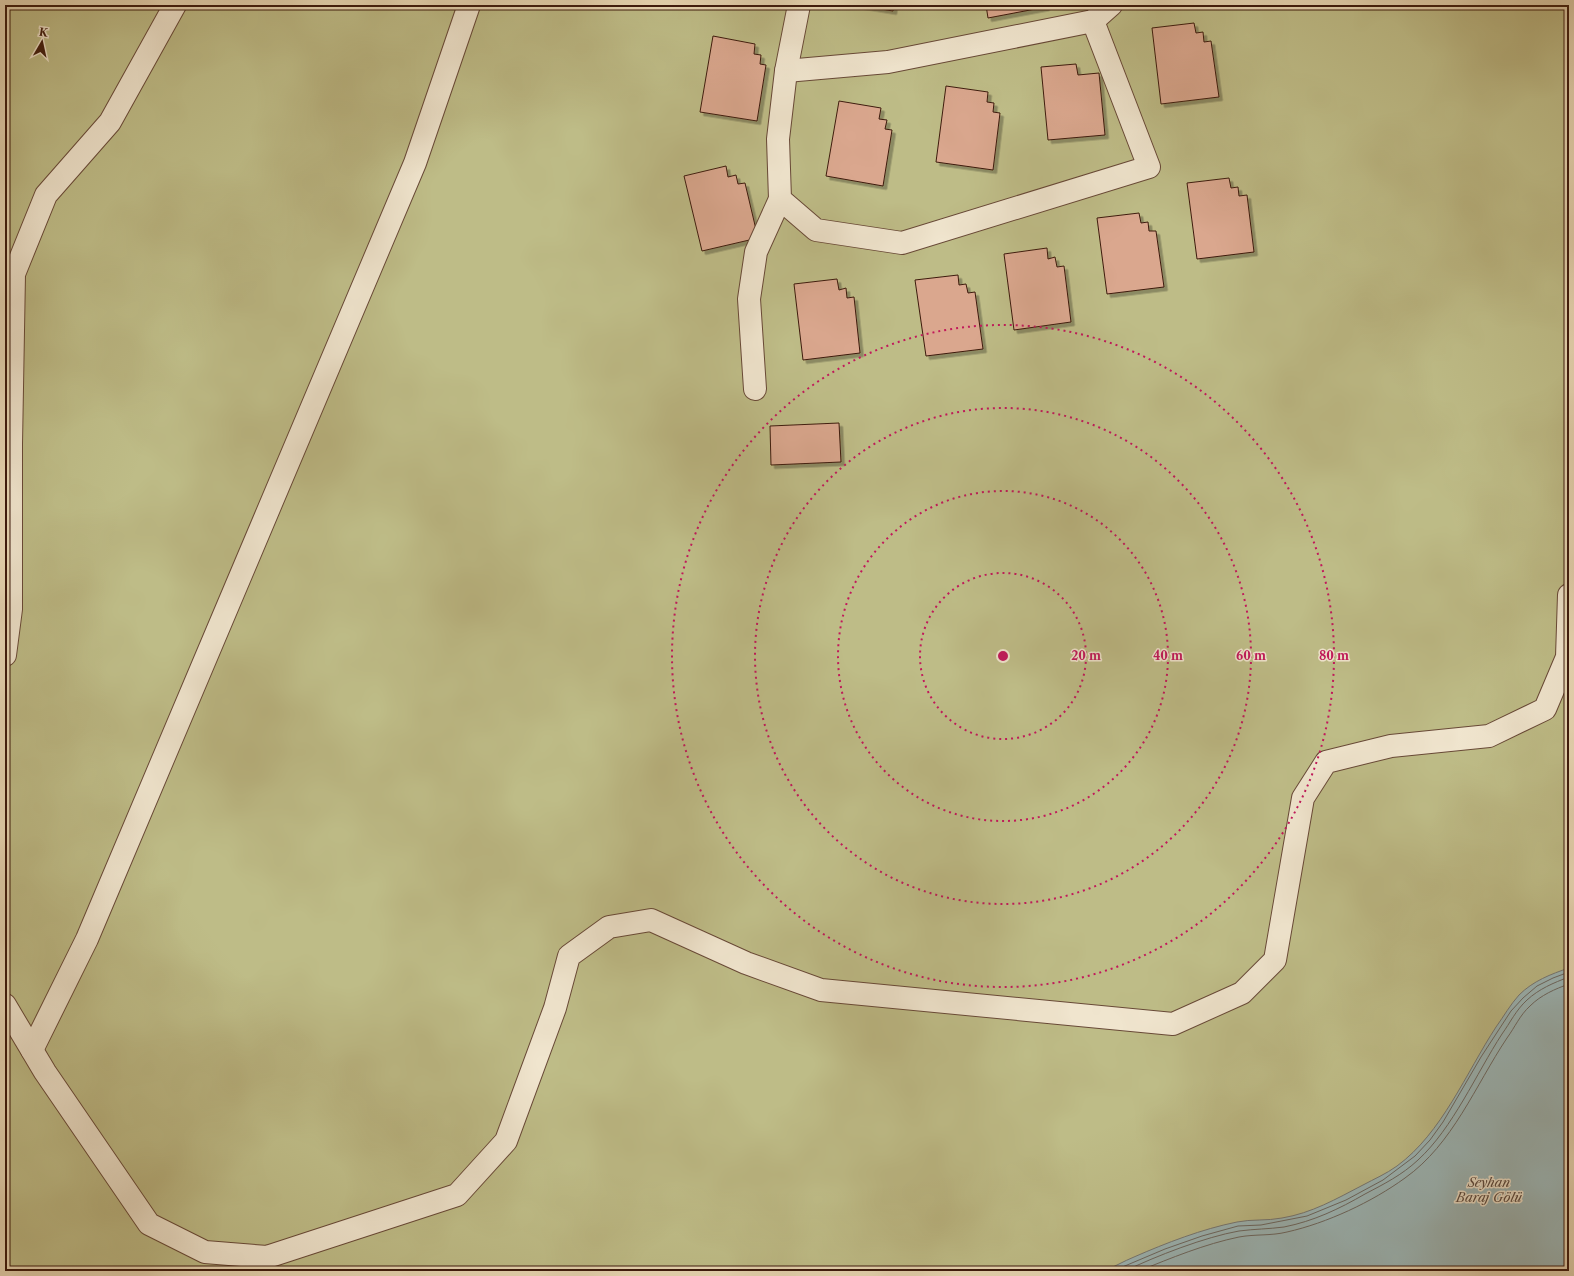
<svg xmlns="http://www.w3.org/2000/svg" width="1574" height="1276" font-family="'Libre Caslon Text',serif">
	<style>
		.green { fill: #bebc87; stroke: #7e6b4a }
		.water { fill: #9cb7b8; stroke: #767874 }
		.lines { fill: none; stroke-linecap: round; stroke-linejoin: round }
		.shore { stroke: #6c6862; stroke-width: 1 }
		.building { fill: #daa78e; stroke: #3d1a0d; filter: url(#shadow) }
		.minor-casing { stroke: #684937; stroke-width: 24 }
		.minor { stroke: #f0e5ce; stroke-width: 22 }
		.ring { fill: none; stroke: #c2185b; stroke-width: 2; stroke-dasharray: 2 4 }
		.labels { text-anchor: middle; stroke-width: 3; stroke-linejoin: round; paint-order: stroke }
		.water-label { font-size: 13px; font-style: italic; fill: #5a4940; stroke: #f0e5ce }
		.centre { fill: #c2185b; stroke: #f0e5ce; stroke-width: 2 }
		.ring-label { font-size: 12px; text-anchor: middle; font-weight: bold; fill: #c2185b; stroke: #f0e5ce; stroke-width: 3; stroke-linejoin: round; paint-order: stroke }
	</style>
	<defs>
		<filter id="shadow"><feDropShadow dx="3.5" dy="3.5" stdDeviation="0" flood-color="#0004"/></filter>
	</defs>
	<rect width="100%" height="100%" fill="#e8d7b4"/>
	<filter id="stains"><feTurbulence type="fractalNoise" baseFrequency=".005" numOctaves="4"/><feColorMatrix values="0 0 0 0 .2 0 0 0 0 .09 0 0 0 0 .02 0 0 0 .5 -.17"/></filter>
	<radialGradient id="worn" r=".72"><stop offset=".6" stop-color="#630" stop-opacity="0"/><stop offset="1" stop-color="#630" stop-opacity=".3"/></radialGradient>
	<rect class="green" x="5" y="5" width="1564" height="1266"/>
	<path class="water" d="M1569,968V1271H1104C1114,1267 1124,1261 1134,1257C1166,1243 1202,1229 1237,1222C1251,1219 1267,1221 1282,1218C1312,1213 1336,1199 1363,1185C1374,1179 1386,1174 1397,1166C1442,1133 1466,1073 1496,1027C1504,1016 1510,1005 1519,995C1533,981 1551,974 1569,968Z"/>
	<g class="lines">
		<g class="shore">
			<polyline points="1113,1271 1165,1249 1202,1236 1238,1226 1261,1225 1307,1216 1346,1200 1383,1180 1415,1156 1430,1140 1443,1122 1481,1057 1511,1011 1523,998 1537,986 1553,978 1569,972"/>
			<path d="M1125,1271C1156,1256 1205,1237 1239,1231C1254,1229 1269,1229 1284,1227C1314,1221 1339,1209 1365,1194C1384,1184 1402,1175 1418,1160C1453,1128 1476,1074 1502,1034C1510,1023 1516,1010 1527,1000C1539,989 1553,983 1569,977"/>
			<path d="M1139,1271C1171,1258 1205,1244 1239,1237C1255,1234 1271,1236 1287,1232C1327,1223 1372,1202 1405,1178C1453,1144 1475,1086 1507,1038C1515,1027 1520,1015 1530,1006C1541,995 1555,989 1569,984"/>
		</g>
	</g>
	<g class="building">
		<polygon points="857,5 894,5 893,11"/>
		<polygon points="986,5 1046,5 1046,7 988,18"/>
		<polygon points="1194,23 1196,33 1203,32 1204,42 1211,41 1219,97 1161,104 1152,28"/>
		<polygon points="713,36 755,44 754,54 761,55 760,64 766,65 757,121 700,112"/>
		<polygon points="1076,64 1078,75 1099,73 1105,135 1048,140 1041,67"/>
		<polygon points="946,86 988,92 987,102 994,103 993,112 1000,113 993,170 936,162"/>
		<polygon points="839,101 881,108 879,119 887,120 885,129 892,130 883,186 826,176"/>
		<polygon points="726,166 728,177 736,175 738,184 745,183 758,238 702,251 684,176"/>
		<polygon points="1229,178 1231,188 1238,187 1239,196 1247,195 1254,252 1197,259 1187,183"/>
		<polygon points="1139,213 1141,223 1148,222 1149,231 1156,231 1164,287 1107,294 1097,218"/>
		<polygon points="1047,248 1048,259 1055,257 1057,267 1064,266 1071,322 1014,330 1004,254"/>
		<polygon points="958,275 959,285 966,284 968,293 975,292 983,349 926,356 915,280"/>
		<polygon points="837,279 839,290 846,288 847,298 854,297 860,353 803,360 794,284"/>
		<polygon points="839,423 841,462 771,465 770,426"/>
	</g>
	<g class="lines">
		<defs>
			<g id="minor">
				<polyline points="799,5 786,71 778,139 780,199 816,230 902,243 1149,167 1093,21"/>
				<polyline points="786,71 888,62 1093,21 1111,5"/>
				<polyline points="755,389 749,299 756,252 780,199"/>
				<polyline points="5,655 11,609 11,444 14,274 46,195 110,122 175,5"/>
				<polyline points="5,1005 45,1072 149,1224 205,1252 267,1257 457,1195 506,1141 555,1008 569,956 609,927 651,920 746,963 821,990 1173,1024 1242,993 1275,960 1303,798 1326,762 1391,746 1489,736 1545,709 1567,657 1569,595"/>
				<polyline points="32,1050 87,939 415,163 469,5"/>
			</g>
		</defs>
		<use href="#minor" class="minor-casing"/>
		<use href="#minor" class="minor"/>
	</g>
	<g class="ring">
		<circle cx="1003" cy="656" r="83"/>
		<circle cx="1003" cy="656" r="165"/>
		<circle cx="1003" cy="656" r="248"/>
		<circle cx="1003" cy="656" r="331"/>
	</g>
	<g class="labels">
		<g class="water-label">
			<text x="1489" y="1187">Seyhan<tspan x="1489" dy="15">Baraj Gölü</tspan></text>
		</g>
	</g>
	<circle cx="1003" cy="656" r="6" class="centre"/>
	<g class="ring-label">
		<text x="1086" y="660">20 m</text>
		<text x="1168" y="660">40 m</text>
		<text x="1251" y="660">60 m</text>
		<text x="1334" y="660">80 m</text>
	</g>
	<rect width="1574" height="1276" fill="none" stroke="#e8d7b4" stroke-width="20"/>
	<rect x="6" y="6" width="1562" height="1264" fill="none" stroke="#3d1a0d" stroke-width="2"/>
	<rect x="10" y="10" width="1554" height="1256" fill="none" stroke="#3d1a0d"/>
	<g transform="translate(42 42) rotate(9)" stroke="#f0e5ce" stroke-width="3" paint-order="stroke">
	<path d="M0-3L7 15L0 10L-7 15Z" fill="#3d1a0d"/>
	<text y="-6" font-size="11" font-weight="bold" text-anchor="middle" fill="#3d1a0d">K</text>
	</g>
	<rect width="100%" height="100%" filter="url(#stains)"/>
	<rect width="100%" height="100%" fill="url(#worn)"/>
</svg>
